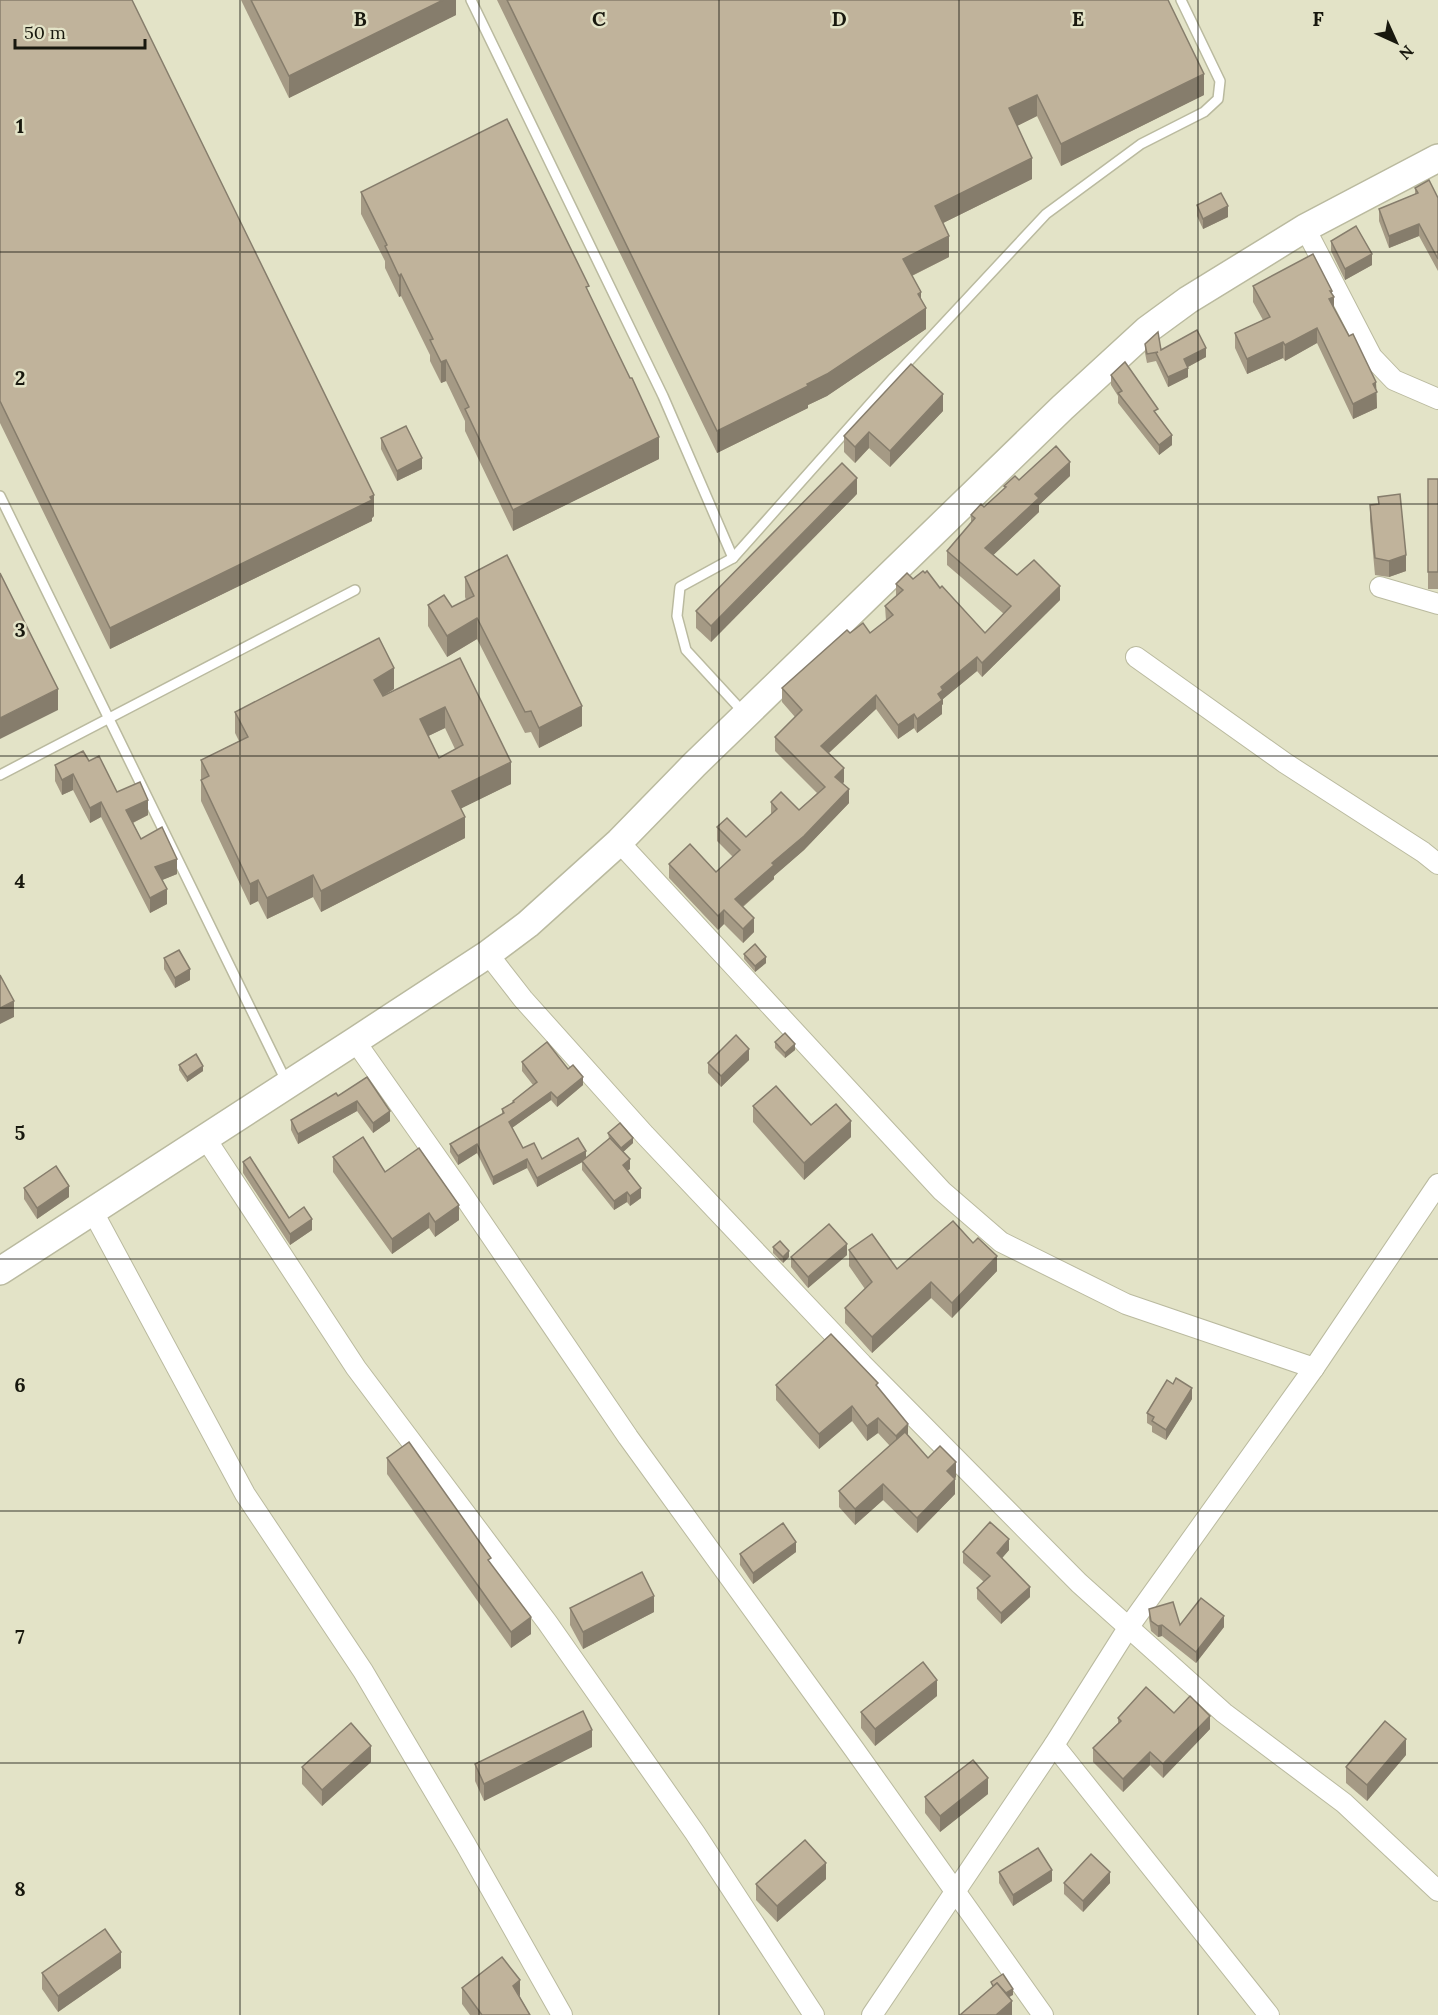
<svg xmlns="http://www.w3.org/2000/svg" width="1438" height="2015" font-family="Lora,serif">
	<style>
		.lines { fill: none; stroke-linecap: round; stroke-linejoin: round }
		.lane-casing { stroke: #baba9f; stroke-width: 12 }
		.street-casing { stroke: #baba9f; stroke-width: 22 }
		.secondary-casing { stroke: #baba9f; stroke-width: 30 }
		.lane { stroke: #fff; stroke-width: 9 }
		.street { stroke: #fff; stroke-width: 20 }
		.secondary { stroke: #fff; stroke-width: 27 }
		.wall { fill: #a59a85; fill-rule: evenodd }
		.shaded-wall { fill: #867d6c }
		.building { fill: #c0b39b; stroke: #867d6c; stroke-width: 1.5; fill-rule: evenodd }
		.grid { fill: none; stroke: #18180e; stroke-width: 1.5; stroke-opacity: 0.55 }
		.grid-label { font-size: 20px; text-anchor: middle; font-weight: bold; fill: #18180e; stroke: #e3e3c7; stroke-width: 5; stroke-linejoin: round; paint-order: stroke }
	</style>
	<rect width="100%" height="100%" fill="#e3e3c7"/>
	<g class="lines">
		<defs>
			<g id="lane">
				<polyline points="471,0 663,396 733,558"/>
				<polyline points="0,496 286,1081"/>
				<polyline points="744,713 686,650 677,616 680,587 733,558 894,377 1046,214 1141,144 1204,112 1218,99 1220,81 1181,0"/>
				<polyline points="0,775 355,590"/>
			</g>
			<g id="street">
				<polyline points="1305,228 1372,357 1394,380 1438,399"/>
				<polyline points="1380,587 1438,604"/>
				<polyline points="1136,657 1285,763 1423,852 1438,864"/>
				<polyline points="619,842 942,1191 1001,1242 1126,1304 1314,1368"/>
				<polyline points="488,954 523,999 645,1135 862,1364 1079,1583 1224,1713 1344,1803 1438,1891"/>
				<polyline points="355,1041 457,1186 628,1437 854,1749 1043,2015"/>
				<polyline points="206,1139 356,1368 547,1622 695,1833 814,2015"/>
				<polyline points="92,1210 245,1494 363,1671 466,1845 562,2015"/>
				<polyline points="1054,1745 1269,2015"/>
				<polyline points="872,2015 1054,1745 1128,1628 1314,1368 1438,1184"/>
			</g>
			<polyline id="secondary" points="0,1271 355,1041 488,954 528,924 619,842 694,765 1062,408 1147,330 1188,300 1305,228 1438,158"/>
		</defs>
		<use href="#lane" class="lane-casing"/>
		<use href="#street" class="street-casing"/>
		<use href="#secondary" class="secondary-casing"/>
		<use href="#lane" class="lane"/>
		<use href="#street" class="street"/>
		<use href="#secondary" class="secondary"/>
	</g>
	<g class="wall">
		<polygon points="0,0 374,516 372,518 372,521 110,649 0,423"/>
		<polygon points="241,0 456,0 456,15 289,98"/>
		<polygon points="497,0 1168,0 1204,95 1061,166 1037,116 1017,126 1032,179 943,223 949,257 912,276 921,299 926,329 827,396 808,405 808,408 717,453"/>
		<polygon points="1415,188 1438,198 1438,271 1419,236 1389,248 1379,221 1379,209 1415,194"/>
		<polygon points="361,192 589,293 659,459 513,531 465,431 465,421 446,381 441,383 430,361 430,355 401,296 399,297 385,268 385,261 361,214"/>
		<polygon points="1197,205 1228,217 1203,229 1197,216"/>
		<polygon points="1331,241 1372,265 1345,280 1331,251"/>
		<polygon points="1253,286 1332,294 1334,307 1349,336 1376,382 1377,408 1353,419 1317,343 1285,361 1283,358 1247,374 1235,348 1235,333 1263,320 1253,302"/>
		<polygon points="1145,344 1161,350 1206,357 1188,367 1188,377 1168,387 1156,361 1147,363 1145,353"/>
		<polygon points="1111,375 1158,416 1172,445 1159,455 1118,403 1118,396 1111,385"/>
		<polygon points="943,411 890,467 869,448 855,463 844,452 844,436"/>
		<polygon points="381,438 422,469 397,481 381,449"/>
		<polygon points="1070,476 1039,505 1039,512 993,555 1017,575 1060,600 982,677 977,671 943,699 943,704 942,705 942,714 917,733 914,728 898,739 876,709 829,753 844,782 842,784 849,803 804,850 774,876 774,879 743,907 754,932 743,943 724,924 718,930 669,878 669,864 716,872 733,857 717,841 717,827 746,837 771,815 771,802 799,810 817,793 775,751 775,737 795,717 782,702 782,688 850,633 870,633 886,621 885,606 896,596 896,584 913,579 940,588 985,633 1004,614 947,565 947,551 971,523 971,515 984,507 1004,489 1004,486 1019,480"/>
		<rect x="1428" y="479" width="10" height="110"/>
		<polygon points="857,494 711,642 696,628 696,611"/>
		<polygon points="1378,497 1406,571 1389,577 1375,575 1370,521 1370,505 1378,504"/>
		<polygon points="465,577 582,726 539,748 531,732 525,733 477,639 447,657 428,626 428,605 452,607 466,600 465,597"/>
		<path d="M460,658L511,784L461,808L465,838L321,912L313,897L267,919L258,901L250,905L201,801V760L239,741L235,733V712L394,689L383,696ZM445,728L455,749L439,758L428,736Z"/>
		<polygon points="89,761 117,792 148,815 133,823 141,839 177,874 162,880 167,904 150,913 101,817 90,823 73,790 62,795 55,781 55,765"/>
		<polygon points="744,954 766,963 755,972 744,959"/>
		<polygon points="164,958 190,980 175,988 164,969"/>
		<polygon points="775,1042 795,1050 785,1058 775,1048"/>
		<polygon points="749,1060 721,1087 708,1073 708,1063"/>
		<polygon points="522,1062 568,1069 583,1085 557,1107 551,1100 512,1128 523,1148 542,1159 586,1158 609,1139 608,1133 633,1143 623,1152 630,1169 628,1170 641,1198 630,1206 627,1202 614,1210 582,1170 582,1162 537,1187 527,1168 493,1185 477,1153 458,1165 450,1152 450,1144 502,1115 502,1109 513,1103 513,1101 533,1085 522,1071"/>
		<polygon points="179,1065 203,1071 187,1082 179,1070"/>
		<polygon points="367,1077 390,1121 373,1133 357,1111 298,1144 291,1130 291,1120 338,1096"/>
		<polygon points="753,1106 811,1125 851,1137 804,1180 753,1122"/>
		<polygon points="333,1157 385,1172 459,1220 435,1237 429,1228 392,1254 333,1172"/>
		<polygon points="243,1162 289,1218 312,1230 290,1245 243,1173"/>
		<polygon points="24,1188 69,1197 37,1219 24,1199"/>
		<polygon points="773,1247 789,1257 783,1263 773,1253"/>
		<polygon points="849,1250 897,1269 997,1271 952,1318 931,1298 872,1353 845,1323 845,1308 865,1289 849,1266"/>
		<polygon points="847,1255 808,1288 791,1267 791,1257"/>
		<polygon points="776,1385 878,1387 908,1436 928,1458 956,1477 955,1478 955,1494 917,1533 883,1500 855,1525 839,1507 839,1491 890,1446 878,1433 867,1441 852,1421 819,1449 776,1400"/>
		<polygon points="1192,1399 1166,1440 1152,1432 1152,1426 1147,1423 1147,1413"/>
		<polygon points="387,1458 491,1564 531,1634 511,1648 387,1474"/>
		<polygon points="1009,1550 1002,1558 1030,1597 1001,1624 977,1599 977,1588 984,1582 963,1563 963,1552"/>
		<polygon points="796,1552 753,1584 740,1565 740,1554"/>
		<polygon points="570,1608 654,1612 583,1649 570,1625"/>
		<polygon points="1149,1609 1180,1625 1224,1627 1196,1663 1162,1636 1158,1637 1151,1631 1149,1619"/>
		<polygon points="937,1696 875,1746 861,1728 861,1712"/>
		<polygon points="1174,1713 1210,1729 1163,1778 1150,1765 1123,1792 1093,1762 1093,1748 1118,1723 1118,1718"/>
		<polygon points="592,1747 484,1801 475,1781 475,1764"/>
		<polygon points="1406,1755 1367,1801 1346,1783 1346,1767"/>
		<polygon points="371,1762 322,1806 302,1784 302,1767"/>
		<polygon points="988,1794 940,1832 925,1813 925,1797"/>
		<polygon points="999,1872 1052,1881 1013,1906 999,1883"/>
		<polygon points="826,1879 777,1922 756,1900 756,1884"/>
		<polygon points="1064,1883 1110,1883 1083,1912 1064,1894"/>
		<polygon points="121,1968 58,2012 42,1989 42,1973"/>
		<polygon points="462,1988 520,1997 530,2015 470,2015 462,2004"/>
	</g>
	<g class="shaded-wall">
		<polygon points="443,0 456,0 456,15 289,98 289,76"/>
		<polygon points="1204,74 1204,95 1061,166 1061,144"/>
		<polygon points="1037,95 1037,116 1009,130 1009,108"/>
		<polygon points="1032,158 1032,179 935,227 935,206"/>
		<polygon points="1228,206 1228,217 1203,229 1203,219"/>
		<polygon points="1419,224 1419,236 1389,248 1389,236"/>
		<polygon points="949,236 949,257 903,280 903,259"/>
		<polygon points="1372,254 1372,265 1345,280 1345,269"/>
		<polygon points="401,274 401,296 399,297 399,276"/>
		<polygon points="1330,291 1332,291 1332,298 1334,297 1334,312 1329,299"/>
		<polygon points="921,292 921,311 926,308 926,329 827,396 808,405 808,408 717,453 717,431 807,384"/>
		<polygon points="1317,328 1317,343 1285,361 1285,345"/>
		<polygon points="1283,342 1283,358 1247,374 1247,359"/>
		<polygon points="1206,348 1206,357 1184,369 1184,359"/>
		<polygon points="446,360 446,381 441,383 441,362"/>
		<polygon points="1188,368 1188,377 1168,387 1168,377"/>
		<polygon points="1376,382 1377,408 1353,419 1353,404 1373,384"/>
		<polygon points="943,394 943,411 890,467 890,451"/>
		<polygon points="869,432 869,448 855,463 855,447"/>
		<polygon points="1172,435 1172,445 1159,455 1159,445"/>
		<polygon points="659,437 659,459 513,531 513,510"/>
		<polygon points="422,458 422,469 397,481 397,471"/>
		<polygon points="1070,462 1070,476 1039,505 1039,512 985,563 985,548 1035,494"/>
		<polygon points="857,478 857,494 711,642 711,626"/>
		<polygon points="374,495 374,516 372,518 372,521 110,649 110,628"/>
		<polygon points="1406,555 1406,571 1389,577 1389,561"/>
		<polygon points="1060,586 1060,600 982,677 982,663"/>
		<polygon points="477,618 477,639 447,657 447,636"/>
		<polygon points="977,657 977,671 943,699 943,704 942,705 942,714 917,733 917,719 938,694 941,687"/>
		<polygon points="394,668 394,689 374,701 374,680"/>
		<polygon points="58,689 58,710 0,739 0,718"/>
		<polygon points="876,695 876,709 821,760 821,746"/>
		<polygon points="582,706 582,726 539,748 539,728"/>
		<polygon points="445,707 445,728 420,740 420,719"/>
		<polygon points="914,714 914,728 898,739 898,725"/>
		<polygon points="511,762 511,784 452,813 452,791"/>
		<polygon points="844,768 844,782 835,791 835,777"/>
		<polygon points="73,774 73,790 62,795 62,780"/>
		<polygon points="849,789 849,803 804,850 774,876 774,879 735,913 735,899"/>
		<polygon points="148,800 148,815 126,826 126,810"/>
		<polygon points="101,802 101,817 90,823 90,808"/>
		<polygon points="465,817 465,838 321,912 321,891"/>
		<polygon points="177,859 177,874 155,883 155,867"/>
		<polygon points="313,875 313,897 267,919 267,898"/>
		<polygon points="258,880 258,901 250,905 250,884"/>
		<polygon points="167,889 167,904 150,913 150,898"/>
		<polygon points="724,910 724,924 718,930 718,916"/>
		<polygon points="754,918 754,932 743,943 743,929"/>
		<polygon points="766,957 766,963 755,972 755,966"/>
		<polygon points="190,969 190,980 175,988 175,978"/>
		<polygon points="14,1001 14,1017 0,1024 0,1008"/>
		<polygon points="795,1044 795,1050 785,1058 785,1053"/>
		<polygon points="749,1049 749,1060 721,1087 721,1076"/>
		<polygon points="203,1066 203,1071 187,1082 187,1077"/>
		<polygon points="583,1077 583,1085 557,1107 557,1098"/>
		<polygon points="551,1092 551,1100 509,1130 509,1122"/>
		<polygon points="357,1101 357,1111 298,1144 298,1134"/>
		<polygon points="390,1111 390,1121 373,1133 373,1123"/>
		<polygon points="851,1121 851,1137 804,1180 804,1163"/>
		<polygon points="633,1138 633,1143 621,1154 621,1148"/>
		<polygon points="477,1144 477,1153 458,1165 458,1156"/>
		<polygon points="586,1151 586,1160 537,1187 537,1178"/>
		<polygon points="527,1159 527,1168 493,1185 493,1177"/>
		<polygon points="630,1159 630,1169 623,1174 623,1165"/>
		<polygon points="69,1186 69,1197 37,1219 37,1208"/>
		<polygon points="641,1188 641,1198 630,1206 630,1196"/>
		<polygon points="627,1192 627,1202 614,1210 614,1201"/>
		<polygon points="459,1205 459,1220 435,1237 435,1222"/>
		<polygon points="429,1213 429,1228 392,1254 392,1239"/>
		<polygon points="312,1219 312,1230 290,1245 290,1234"/>
		<polygon points="847,1244 847,1255 808,1288 808,1277"/>
		<polygon points="789,1251 789,1257 783,1263 783,1257"/>
		<polygon points="997,1256 997,1271 952,1318 952,1303"/>
		<polygon points="931,1282 931,1298 872,1353 872,1337"/>
		<polygon points="1192,1388 1192,1399 1166,1440 1166,1430"/>
		<polygon points="852,1406 852,1421 819,1449 819,1434"/>
		<polygon points="878,1418 878,1433 867,1441 867,1426"/>
		<polygon points="908,1424 908,1439 896,1451 896,1436"/>
		<polygon points="956,1462 956,1477 947,1486 947,1471"/>
		<polygon points="955,1479 955,1494 917,1533 917,1518"/>
		<polygon points="883,1484 883,1500 855,1525 855,1509"/>
		<polygon points="1009,1539 1009,1550 997,1564 997,1553"/>
		<polygon points="796,1542 796,1552 753,1584 753,1573"/>
		<polygon points="1030,1587 1030,1597 1001,1624 1001,1613"/>
		<polygon points="654,1596 654,1612 583,1649 583,1632"/>
		<polygon points="1224,1616 1224,1627 1196,1663 1196,1652"/>
		<polygon points="531,1617 531,1634 511,1648 511,1632"/>
		<polygon points="1162,1625 1162,1636 1158,1637 1158,1626"/>
		<polygon points="937,1680 937,1696 875,1746 875,1729"/>
		<polygon points="1210,1716 1210,1729 1163,1778 1163,1764"/>
		<polygon points="592,1730 592,1747 484,1801 484,1784"/>
		<polygon points="1406,1739 1406,1755 1367,1801 1367,1785"/>
		<polygon points="371,1746 371,1762 322,1806 322,1790"/>
		<polygon points="1150,1752 1150,1765 1123,1792 1123,1779"/>
		<polygon points="988,1778 988,1794 940,1832 940,1816"/>
		<polygon points="826,1863 826,1879 777,1922 777,1906"/>
		<polygon points="1052,1870 1052,1881 1013,1906 1013,1895"/>
		<polygon points="1110,1872 1110,1883 1083,1912 1083,1901"/>
		<polygon points="121,1952 121,1968 58,2012 58,1996"/>
		<polygon points="520,1980 520,1997 513,1986"/>
		<polygon points="1013,1989 1013,1995 1000,2002 1000,1997"/>
		<polygon points="1012,2001 1012,2015 996,2015"/>
	</g>
	<g class="building">
		<polygon points="0,0 132,0 374,495 370,497 372,500 110,628 0,401"/>
		<polygon points="251,0 443,0 289,76"/>
		<polygon points="507,0 1168,0 1204,74 1061,144 1037,95 1009,108 1032,158 935,206 949,236 903,259 921,292 918,294 926,308 827,374 807,384 808,386 717,431"/>
		<polygon points="507,119 589,286 586,287 611,339 630,378 632,378 659,437 513,510 465,409 469,407 446,360 441,362 430,340 433,339 401,274 399,276 385,246 387,245 361,192"/>
		<polygon points="1429,180 1438,198 1438,259 1419,224 1389,236 1379,209 1418,193 1415,188"/>
		<polygon points="1221,193 1228,206 1203,219 1197,205"/>
		<polygon points="1356,226 1372,254 1345,269 1331,241"/>
		<polygon points="1313,254 1332,291 1330,291 1334,297 1329,299 1349,336 1353,334 1376,382 1373,384 1377,392 1353,404 1317,328 1285,345 1283,342 1247,359 1235,333 1270,317 1253,286"/>
		<polygon points="1197,330 1206,348 1184,359 1188,368 1168,377 1156,353 1158,352 1147,354 1145,344 1158,332 1161,350"/>
		<polygon points="1125,362 1158,409 1154,411 1172,435 1159,445 1118,393 1122,391 1111,375"/>
		<polygon points="911,364 943,394 890,451 869,432 855,447 844,436"/>
		<polygon points="406,426 422,458 397,471 381,438"/>
		<polygon points="1056,446 1070,462 1035,494 1039,498 985,548 1017,575 1034,560 1060,586 982,663 977,657 941,687 943,690 938,694 942,700 917,719 914,714 898,725 876,695 821,746 844,768 835,777 849,789 804,836 772,863 774,865 735,899 754,918 743,929 724,910 718,916 669,864 690,844 716,872 740,850 717,827 727,818 746,837 777,809 771,802 781,792 799,810 825,787 775,737 802,710 782,688 847,630 850,633 863,623 870,633 893,615 885,606 903,590 896,584 907,573 913,579 923,571 925,573 927,571 940,588 942,586 985,633 1011,606 947,551 975,518 971,515 981,504 984,507 1006,487 1004,486 1015,476 1019,480"/>
		<polygon points="842,463 857,478 711,626 696,611"/>
		<rect x="1428" y="479" width="10" height="93"/>
		<polygon points="1400,494 1406,555 1389,561 1375,558 1370,505 1379,504 1378,497"/>
		<polygon points="507,555 582,706 539,728 531,711 525,712 477,618 447,636 428,605 444,595 452,607 474,596 465,577"/>
		<polygon points="0,573 58,689 0,718"/>
		<path d="M379,638L394,668L374,680L383,696L460,658L511,762L452,791L465,817L321,891L313,875L267,898L258,880L250,884L201,780L209,776L201,760L248,737L235,712ZM445,707L463,745L439,758L420,719Z"/>
		<polygon points="83,751 89,761 99,756 117,792 140,782 148,800 126,810 141,839 162,827 177,859 155,867 167,889 150,898 101,802 90,808 73,774 62,780 55,765"/>
		<polygon points="755,944 766,957 755,966 744,954"/>
		<polygon points="179,950 190,969 175,978 164,958"/>
		<polygon points="0,975 14,1001 0,1008"/>
		<polygon points="785,1033 795,1044 785,1053 775,1042"/>
		<polygon points="736,1035 749,1049 721,1076 708,1063"/>
		<polygon points="547,1042 568,1069 573,1065 583,1077 557,1098 551,1092 509,1122 523,1148 534,1143 542,1159 578,1138 586,1151 537,1178 527,1159 493,1177 477,1144 458,1156 450,1144 504,1113 502,1109 514,1102 513,1101 537,1082 522,1062"/>
		<polygon points="196,1054 203,1066 187,1077 179,1065"/>
		<polygon points="367,1077 390,1111 373,1123 357,1101 298,1134 291,1120 336,1093 338,1096"/>
		<polygon points="776,1086 811,1125 836,1104 851,1121 804,1163 753,1106"/>
		<polygon points="620,1123 633,1138 621,1148 608,1133"/>
		<polygon points="363,1137 385,1172 419,1148 459,1205 435,1222 429,1213 392,1239 333,1157"/>
		<polygon points="610,1138 630,1159 623,1165 641,1188 630,1196 627,1192 614,1201 582,1161"/>
		<polygon points="250,1157 289,1218 304,1207 312,1219 290,1234 243,1162"/>
		<polygon points="56,1166 69,1186 37,1208 24,1188"/>
		<polygon points="953,1221 973,1243 978,1238 997,1256 952,1303 931,1282 872,1337 845,1308 872,1282 849,1250 872,1234 897,1269"/>
		<polygon points="829,1224 847,1244 808,1277 791,1257"/>
		<polygon points="780,1241 789,1251 783,1257 773,1247"/>
		<polygon points="831,1334 878,1383 876,1385 908,1424 896,1436 878,1418 867,1426 852,1406 819,1434 776,1385"/>
		<polygon points="1176,1378 1192,1388 1166,1430 1152,1421 1154,1417 1147,1413 1167,1380 1173,1384"/>
		<polygon points="905,1432 928,1458 940,1446 956,1462 947,1471 955,1479 917,1518 883,1484 855,1509 839,1491"/>
		<polygon points="409,1442 491,1558 488,1560 531,1617 511,1632 387,1458"/>
		<polygon points="990,1522 1009,1539 997,1553 1030,1587 1001,1613 977,1588 990,1576 963,1552"/>
		<polygon points="783,1523 796,1542 753,1573 740,1554"/>
		<polygon points="642,1572 654,1596 583,1632 570,1608"/>
		<polygon points="1201,1598 1224,1616 1196,1652 1162,1625 1158,1626 1151,1621 1149,1609 1173,1602 1180,1625"/>
		<polygon points="923,1662 937,1680 875,1729 861,1712"/>
		<polygon points="1146,1687 1174,1713 1190,1696 1210,1716 1163,1764 1150,1752 1123,1779 1093,1748 1121,1721 1118,1718"/>
		<polygon points="583,1711 592,1730 484,1784 475,1764"/>
		<polygon points="1385,1721 1406,1739 1367,1785 1346,1767"/>
		<polygon points="351,1723 371,1746 322,1790 302,1767"/>
		<polygon points="973,1760 988,1778 940,1816 925,1797"/>
		<polygon points="805,1840 826,1863 777,1906 756,1884"/>
		<polygon points="1038,1848 1052,1870 1013,1895 999,1872"/>
		<polygon points="1091,1854 1110,1872 1083,1901 1064,1883"/>
		<polygon points="105,1929 121,1952 58,1996 42,1973"/>
		<polygon points="502,1957 520,1980 513,1986 530,2015 482,2015 462,1988"/>
		<polygon points="1003,1974 1013,1989 1006,1993 997,1983 993,1986 991,1982"/>
		<polygon points="997,1983 1012,2001 996,2015 960,2015"/>
	</g>
	<path class="grid" d="M240,0V2015M479,0V2015M719,0V2015M959,0V2015M1198,0V2015M0,252H1438M0,504H1438M0,756H1438M0,1008H1438M0,1259H1438M0,1511H1438M0,1763H1438"/>
	<g class="grid-label">
		<text x="360" y="26">B</text>
		<text x="599" y="26">C</text>
		<text x="839" y="26">D</text>
		<text x="1078" y="26">E</text>
		<text x="1318" y="26">F</text>
		<text x="20" y="133">1</text>
		<text x="20" y="385">2</text>
		<text x="20" y="637">3</text>
		<text x="20" y="888">4</text>
		<text x="20" y="1140">5</text>
		<text x="20" y="1392">6</text>
		<text x="20" y="1644">7</text>
		<text x="20" y="1896">8</text>
	</g>
	<g transform="translate(1396 42) rotate(135)" stroke="#e3e3c7" stroke-width="4.5" paint-order="stroke">
	<path d="M0-4.5L10 22L0 15L-10 22Z" fill="#18180e"/>
	<text y="-9" font-size="16" font-weight="bold" text-anchor="middle" fill="#18180e">N</text>
	</g>
	<path d="M15 39v9h130v-9" fill="none" stroke="#18180e" stroke-width="3"/>
	<text x="24" y="39" font-size="18" fill="#18180e" stroke="#e3e3c7" stroke-width="4.5" paint-order="stroke">50 m</text>
</svg>
